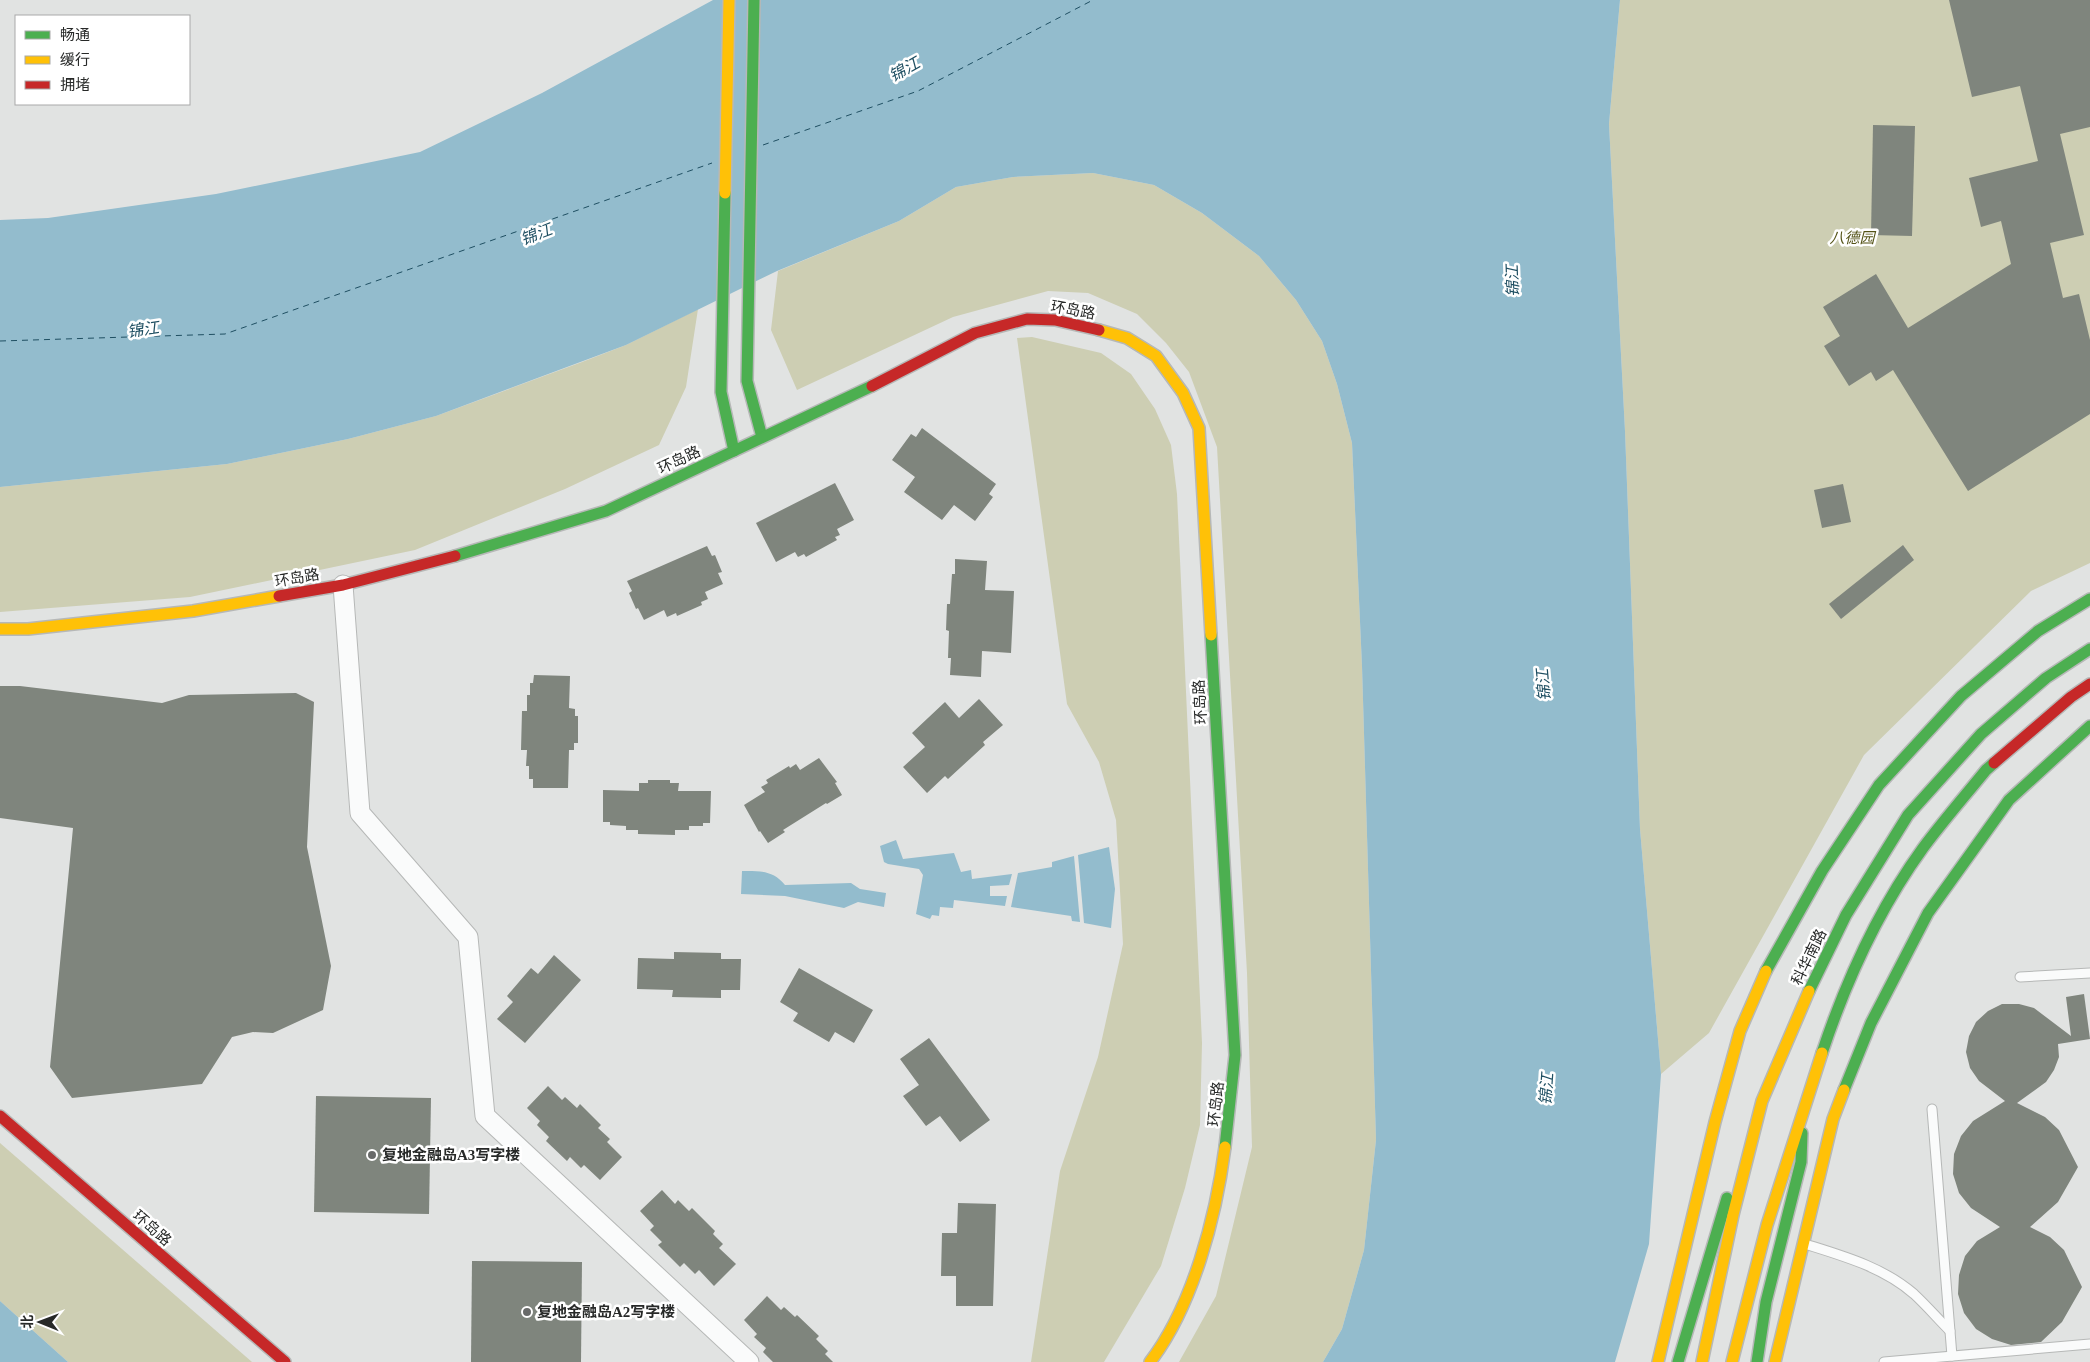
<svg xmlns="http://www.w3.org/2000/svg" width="2090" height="1362" font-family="'Times New Roman','Noto Sans SC',serif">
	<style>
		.green { fill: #cdceb3 }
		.water { fill: #93bccd }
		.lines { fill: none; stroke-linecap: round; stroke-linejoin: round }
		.ferry { stroke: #1f4f62; stroke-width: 1; stroke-dasharray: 6 5; stroke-linecap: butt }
		.building { fill: #7f857d }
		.lane-casing { stroke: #b6b8b7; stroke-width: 11 }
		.street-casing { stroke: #b6b8b7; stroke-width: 21 }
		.fast-casing { stroke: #b6b8b7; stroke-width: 14 }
		.slow-casing { stroke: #b6b8b7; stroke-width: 14 }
		.jam-casing { stroke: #b6b8b7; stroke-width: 14 }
		.lane { stroke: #fafbfb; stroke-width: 9 }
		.street { stroke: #fafbfb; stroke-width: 19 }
		.fast { stroke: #4caf50; stroke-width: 11 }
		.slow { stroke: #ffc107; stroke-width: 11 }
		.jam { stroke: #c62828; stroke-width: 11 }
		.poi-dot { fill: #686a69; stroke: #fff; stroke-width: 2 }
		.labels { text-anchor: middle; stroke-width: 5; stroke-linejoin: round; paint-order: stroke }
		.park-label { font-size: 15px; font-style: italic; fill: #545317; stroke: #fff }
		.street-label { font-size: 15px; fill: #272928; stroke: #fff }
		.poi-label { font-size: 15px; font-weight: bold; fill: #272928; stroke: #fff; text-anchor: start }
		.water-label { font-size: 16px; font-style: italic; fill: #1f4f62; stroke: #fff }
	</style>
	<rect width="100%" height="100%" fill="#e1e3e2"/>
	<g class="green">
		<polygon points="1620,0 2090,0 2090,563 2031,591 1864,755 1709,1033 1661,1074 1640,829 1625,431 1609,124"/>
		<polygon points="1093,173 1154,185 1202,213 1259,256 1296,300 1322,341 1337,384 1352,443 1362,666 1376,1140 1364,1250 1342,1329 1323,1362 1179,1362 1216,1296 1252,1147 1247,973 1217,447 1189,372 1166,343 1137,314 1088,293 1048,291 953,317 797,390 771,330 778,271 899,221 956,187 1013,177"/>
		<polygon points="698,309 686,387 659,445 565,489 415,550 190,597 0,612 0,487 227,464 348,439 436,416 582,362 626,345"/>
		<polygon points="1032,337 1101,353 1131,374 1155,409 1171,445 1177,494 1202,1043 1200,1125 1185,1188 1161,1266 1104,1362 1031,1362 1060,1171 1098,1057 1123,944 1116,820 1099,762 1067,704 1017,338"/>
		<polygon points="0,1143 252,1362 68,1362 0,1301"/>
	</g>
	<g class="water">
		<polygon points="713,0 1620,0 1609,124 1625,431 1640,829 1661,1074 1649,1244 1615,1362 1323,1362 1342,1329 1364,1250 1376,1140 1362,666 1352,443 1337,384 1322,341 1296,300 1259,256 1202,213 1154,185 1093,173 1013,177 956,187 899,221 777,271 626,345 436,416 348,439 227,464 0,487 0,220 48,218 216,194 420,152 542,93"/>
		<polygon points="896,840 903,859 954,853 961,872 971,870 972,879 1012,874 1009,885 990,886 990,896 1007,896 1005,906 954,900 953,908 940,907 939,916 932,915 930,919 916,914 923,875 919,869 888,864 884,862 880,846"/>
		<polygon points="1109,847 1115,889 1111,928 1084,923 1078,855"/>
		<polygon points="1074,856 1080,922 1072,921 1071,916 1011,907 1018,873 1052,867 1052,862"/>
		<path d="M742,871C759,871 773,870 785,885L851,883L860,889L886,893L884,907L858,902L844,908L785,896L741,894Z"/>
		<polygon points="0,1301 68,1362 0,1362"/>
	</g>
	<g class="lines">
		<g class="ferry">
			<polyline points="763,145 918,91 1093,0"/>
			<polyline points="0,341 225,334 712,163"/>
		</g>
	</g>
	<g class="building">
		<polygon points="1949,0 2090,0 2090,127 2060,134 2084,235 2050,243 2063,298 2079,294 2090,340 2090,414 1968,491 1893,370 1876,381 1871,372 1849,386 1824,346 1840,336 1823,307 1876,274 1908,328 2011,264 2001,221 1981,227 1969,178 2038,161 2020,86 1972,97"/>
		<polygon points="1873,125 1915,126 1912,236 1871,235"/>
		<polygon points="922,428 996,484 989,494 993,497 975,521 954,505 942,520 904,492 915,477 892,460 911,434 916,437"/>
		<polygon points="835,483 854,520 837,529 840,535 835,537 837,540 806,557 804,554 798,557 795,552 776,562 756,523"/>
		<polygon points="1843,484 1851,522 1822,528 1814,490"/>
		<polygon points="1903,545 1914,560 1841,619 1829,604"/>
		<polygon points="707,546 712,556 715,555 722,572 718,573 723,584 705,592 708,599 701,602 702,605 677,616 676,613 667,617 664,610 644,620 638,608 636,609 629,593 632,591 627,581"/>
		<polygon points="955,559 987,561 985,590 1014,591 1011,653 982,651 981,677 950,675 951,658 948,658 949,631 946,630 947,604 950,604 952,574 955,574"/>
		<polygon points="534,675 570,676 569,708 575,709 575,716 578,716 578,743 574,743 574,750 569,750 568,788 533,788 533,779 529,779 529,766 526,766 527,750 521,750 522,711 527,711 527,695 530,695 530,683 533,683"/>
		<polygon points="0,686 20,686 162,703 189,695 296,693 314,702 307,847 331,966 323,1010 273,1033 253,1032 232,1037 202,1084 72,1098 50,1067 73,828 0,818"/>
		<polygon points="979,699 1003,725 983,742 985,745 948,779 945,776 927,793 903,767 925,747 912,733 945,702 959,718"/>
		<polygon points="819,758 837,782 835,783 842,795 827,804 826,803 783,830 785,832 768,843 760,831 759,832 744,805 765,792 761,787 768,783 766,780 789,766 790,768 796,764 800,770"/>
		<polygon points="648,780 670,780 670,783 679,783 678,791 711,791 710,823 703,823 703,826 689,826 689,830 675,830 675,835 638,834 638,830 626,830 626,826 610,825 610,822 603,822 603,790 639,791 639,783 648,783"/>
		<polygon points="674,952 721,953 721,959 741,959 740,990 721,990 721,998 672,997 673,990 637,989 638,958 674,959"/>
		<polygon points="554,955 581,980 525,1043 497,1019 513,1002 507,996 531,968 538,974"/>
		<polygon points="799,968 873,1010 854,1043 835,1032 829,1042 793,1021 798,1013 780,1002"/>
		<polygon points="2084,994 2090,1039 2058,1044 2059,1057 2054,1070 2046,1082 2017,1103 2045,1117 2059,1130 2078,1167 2058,1202 2030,1227 2050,1237 2064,1250 2082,1287 2062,1322 2041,1342 2011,1345 1992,1339 1976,1329 1964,1313 1958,1294 1959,1275 1965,1256 1977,1241 2000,1227 1971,1208 1959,1193 1953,1174 1954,1154 1961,1136 1973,1121 2005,1101 1979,1081 1970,1068 1966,1052 1969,1036 1976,1022 1988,1011 2002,1004 2019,1004 2034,1008 2071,1036 2066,997"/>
		<polygon points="929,1038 990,1120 960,1142 940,1116 926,1126 903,1096 919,1085 900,1059"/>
		<polygon points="548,1086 562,1100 565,1097 577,1108 580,1104 601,1125 598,1128 610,1139 607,1142 622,1157 600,1180 584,1165 581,1168 570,1157 567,1161 546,1141 549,1137 537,1125 540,1121 527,1108"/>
		<polygon points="316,1096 431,1098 429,1214 314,1212"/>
		<polygon points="662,1190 675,1204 678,1200 689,1211 692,1208 715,1231 713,1234 723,1244 719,1248 736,1264 714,1286 699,1270 695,1274 684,1263 680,1267 658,1245 662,1242 650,1230 654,1226 640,1211"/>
		<polygon points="958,1203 996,1204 993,1306 956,1306 956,1276 941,1276 942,1233 957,1233"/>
		<polygon points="472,1261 582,1262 581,1362 471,1362"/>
		<polygon points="767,1296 781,1310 784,1307 795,1317 797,1315 819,1336 816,1339 828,1351 825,1354 833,1362 773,1362 763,1352 766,1348 754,1337 757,1334 744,1320"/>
	</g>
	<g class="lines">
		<defs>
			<g id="lane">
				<polyline points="2020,977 2090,973"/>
				<polyline points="1932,1109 1952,1356"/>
				<path d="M1805,1244C1843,1256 1883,1267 1914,1294C1927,1306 1938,1319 1950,1331"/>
				<polyline points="1884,1362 2090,1344"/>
			</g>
			<polyline id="street" points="343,585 360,813 468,937 485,1116 749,1362"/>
			<g id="fast">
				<polyline points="754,0 747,381 762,437"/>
				<polyline points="725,193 721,392 734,451"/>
				<polyline points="455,556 606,511 872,386"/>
				<polyline points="1211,635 1235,1055 1225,1147"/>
				<polyline points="1766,971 1822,871 1879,785 1961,696 2038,631 2090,599"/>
				<polyline points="1809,991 1846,915 1908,815 1981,734 2046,678 2090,649"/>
				<path d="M1822,1053C1846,981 1878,910 1923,848C1943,821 1965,796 1986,770L1994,763"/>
				<polyline points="1844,1090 1871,1023 1928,913 2009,800 2090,726"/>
				<polyline points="1678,1362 1727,1198"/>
				<polyline points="1757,1362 1766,1302 1801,1162 1802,1133"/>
			</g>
			<g id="slow">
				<polyline points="725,193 729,0"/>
				<polyline points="1099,330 1127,338 1156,356 1183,393 1199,428 1211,635"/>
				<polyline points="0,629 28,629 193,611 279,596"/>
				<path d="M1150,1362C1193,1306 1216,1217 1225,1147"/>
				<polyline points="1658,1362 1715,1122 1740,1031 1766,971"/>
				<polyline points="1702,1362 1733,1215 1762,1101 1809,991"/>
				<polyline points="1732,1362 1767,1225 1822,1053"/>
				<polyline points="1775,1362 1833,1119 1844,1090"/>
			</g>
			<g id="jam">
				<polyline points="872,386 975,333 1027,319 1055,320 1099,330"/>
				<polyline points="279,596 343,585 455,556"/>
				<polyline points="1994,763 2071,697 2090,684"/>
				<polyline points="0,1116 285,1362"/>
			</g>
		</defs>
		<use href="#lane" class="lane-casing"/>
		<use href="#street" class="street-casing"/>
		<use href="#fast" class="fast-casing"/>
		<use href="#slow" class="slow-casing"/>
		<use href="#jam" class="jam-casing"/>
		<use href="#lane" class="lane"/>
		<use href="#street" class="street"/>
		<use href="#fast" class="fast"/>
		<use href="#slow" class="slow"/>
		<use href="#jam" class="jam"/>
	</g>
	<g class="poi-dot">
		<circle cx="372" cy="1155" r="5"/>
		<circle cx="527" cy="1312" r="5"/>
	</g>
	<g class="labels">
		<g class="park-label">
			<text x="1852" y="243">八德园</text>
		</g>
		<g class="street-label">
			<text transform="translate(1073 310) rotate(10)" y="5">环岛路</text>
			<text transform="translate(679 460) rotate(-25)" y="5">环岛路</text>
			<text transform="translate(297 578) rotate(-10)" y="5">环岛路</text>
			<text transform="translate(1200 702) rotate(-93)" y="5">环岛路</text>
			<text transform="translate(1809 957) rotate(-64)" y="5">科华南路</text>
			<text transform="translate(1216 1104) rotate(-84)" y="5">环岛路</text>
			<text transform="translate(152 1228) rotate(41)" y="5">环岛路</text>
		</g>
		<g class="poi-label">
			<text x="382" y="1160">复地金融岛A3写字楼</text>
			<text x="537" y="1317">复地金融岛A2写字楼</text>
		</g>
		<g class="water-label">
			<text transform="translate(904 69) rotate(-29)" y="6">锦江</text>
			<text transform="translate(536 234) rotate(-21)" y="6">锦江</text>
			<text transform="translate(1512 281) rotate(-92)" y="6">锦江</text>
			<text transform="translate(143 329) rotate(-8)" y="6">锦江</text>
			<text transform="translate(1543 685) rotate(-95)" y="6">锦江</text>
			<text transform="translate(1546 1089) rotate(-86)" y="6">锦江</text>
		</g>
	</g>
	<rect x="15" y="15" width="175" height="90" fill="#ffffff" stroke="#a9a9a9"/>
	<rect x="25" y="31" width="25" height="8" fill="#4caf50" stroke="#a9a9a9"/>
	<text x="60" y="40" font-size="15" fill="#272928">畅通</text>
	<rect x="25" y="56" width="25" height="8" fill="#ffc107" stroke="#a9a9a9"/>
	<text x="60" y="65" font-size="15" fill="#272928">缓行</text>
	<rect x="25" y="81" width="25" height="8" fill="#c62828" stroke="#a9a9a9"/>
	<text x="60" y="90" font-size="15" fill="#272928">拥堵</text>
	<g transform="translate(40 1322) rotate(271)" stroke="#ffffff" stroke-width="4" paint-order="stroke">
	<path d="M0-4L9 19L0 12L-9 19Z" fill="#272928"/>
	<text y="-8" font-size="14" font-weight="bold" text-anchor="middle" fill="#272928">北</text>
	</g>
</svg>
